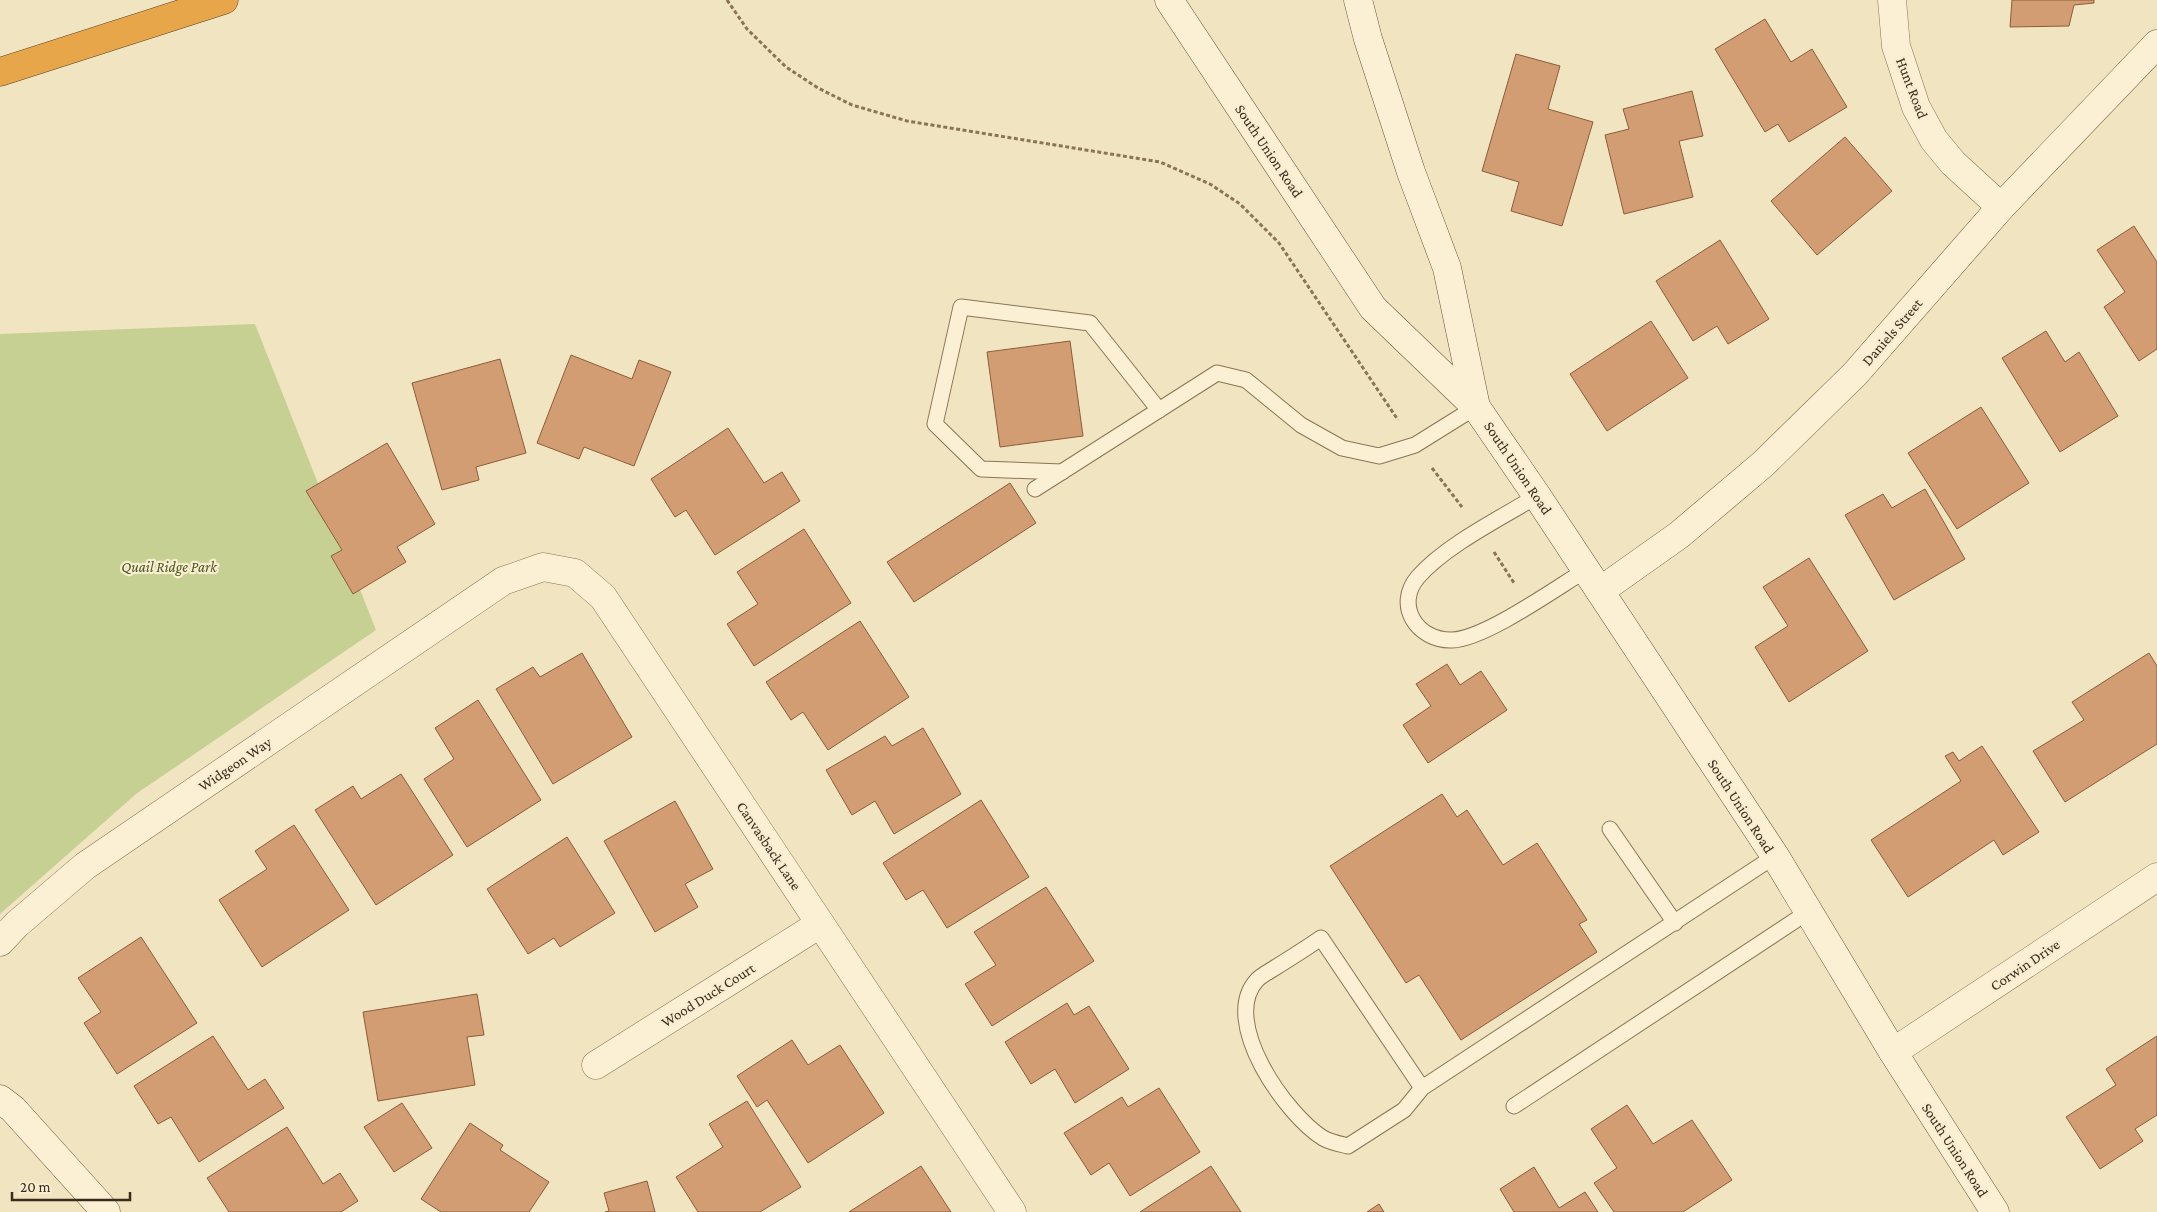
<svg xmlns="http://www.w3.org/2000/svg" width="2157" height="1212" font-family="'Crimson Pro',serif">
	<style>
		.green { fill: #c7d093 }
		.building { fill: #d29d73; stroke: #8c5d3a }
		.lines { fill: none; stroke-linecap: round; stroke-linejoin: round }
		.lane-casing { stroke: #8b7456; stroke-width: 17 }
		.street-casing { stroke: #8b7456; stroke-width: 29 }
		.secondary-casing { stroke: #6d553a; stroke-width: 29 }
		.highway-casing { stroke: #59422b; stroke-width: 29 }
		.path { stroke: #8b7456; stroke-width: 3; stroke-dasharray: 4 2.5; stroke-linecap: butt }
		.lane { stroke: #fbf0d3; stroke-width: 15 }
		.street { stroke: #fbf0d3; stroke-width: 28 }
		.secondary { stroke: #fbf0d3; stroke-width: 28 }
		.highway { stroke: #e7a649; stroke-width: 28 }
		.labels { text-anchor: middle; stroke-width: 4.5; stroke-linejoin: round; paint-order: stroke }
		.street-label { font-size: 15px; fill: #3a2b1c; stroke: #f8edd0 }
		.park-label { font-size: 15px; font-style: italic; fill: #495821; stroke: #f8edd0 }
	</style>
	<rect width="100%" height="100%" fill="#f1e4c0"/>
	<polygon class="green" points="255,324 376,630 136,794 0,914 0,334"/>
	<g class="building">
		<polygon points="2012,0 2094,0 2094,3 2074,5 2069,26 2010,27"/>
		<polygon points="1765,19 1791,62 1812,49 1847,107 1789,142 1778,124 1765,132 1715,49"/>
		<polygon points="1516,54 1560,66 1548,109 1593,122 1562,226 1511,211 1519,182 1482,171"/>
		<polygon points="1692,91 1703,136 1679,141 1693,197 1624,214 1605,135 1629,129 1623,109"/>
		<polygon points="1845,137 1892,191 1817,255 1771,201"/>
		<polygon points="2134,226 2157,262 2157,349 2139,361 2104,307 2125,292 2097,250"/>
		<polygon points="1720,240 1769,319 1728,344 1717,326 1693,341 1656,281"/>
		<polygon points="1651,321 1688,378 1607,431 1570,374"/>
		<polygon points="2046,331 2065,362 2079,352 2118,416 2060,452 2002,358"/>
		<polygon points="1070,341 1083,436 1000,447 987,352"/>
		<polygon points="571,355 632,379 639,360 671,372 634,466 584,447 579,459 537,443"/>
		<polygon points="500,359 526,453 476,467 479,480 442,490 412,383"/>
		<polygon points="1981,407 2029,483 1957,529 1908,453"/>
		<polygon points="728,428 764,483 782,472 800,501 715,555 686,510 675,517 651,479"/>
		<polygon points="387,443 435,524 397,547 406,562 353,594 331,556 342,550 306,491"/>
		<polygon points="1010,483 1036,523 914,602 887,562"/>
		<polygon points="1925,489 1965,559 1894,600 1845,515 1883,494 1892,508"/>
		<polygon points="804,529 851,603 754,666 727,624 758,604 737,572"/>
		<polygon points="1809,558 1868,651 1789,702 1755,647 1788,626 1763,587"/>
		<polygon points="860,621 909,697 828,750 803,712 791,720 766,682"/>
		<polygon points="582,653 632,737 553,784 496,689 533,667 540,677"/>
		<polygon points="2149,653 2157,666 2157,744 2065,802 2033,751 2084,720 2072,702"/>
		<polygon points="1447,664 1460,685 1481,671 1507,710 1428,763 1403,725 1431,706 1416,684"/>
		<polygon points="478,700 541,800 467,847 424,779 454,759 435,728"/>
		<polygon points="923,728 961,794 894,834 875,801 852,815 826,770 885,736 892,746"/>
		<polygon points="1982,746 2039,832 2003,855 1994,840 1908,897 1871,840 1961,781 1945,756 1953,752 1959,761"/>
		<polygon points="401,774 453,855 376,905 315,810 353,786 361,799"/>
		<polygon points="1442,794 1457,817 1467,810 1503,865 1537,843 1587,920 1579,924 1597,952 1461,1040 1419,975 1406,983 1330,866"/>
		<polygon points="981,800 1029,877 947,928 923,890 906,900 883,863"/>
		<polygon points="675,801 713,869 685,884 698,907 655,932 604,841"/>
		<polygon points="294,825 349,910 262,967 219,900 267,869 255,851"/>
		<polygon points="567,837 615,913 560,947 554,938 528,954 487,889"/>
		<polygon points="1046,887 1094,961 992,1026 965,984 996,965 974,932"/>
		<polygon points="141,937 197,1023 117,1074 84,1023 101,1012 78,978"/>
		<polygon points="477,994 484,1035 467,1037 475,1085 378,1101 363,1012"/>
		<polygon points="1067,1003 1074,1015 1089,1006 1129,1069 1075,1103 1055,1069 1031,1084 1005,1042"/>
		<polygon points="213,1036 248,1090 265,1079 284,1108 199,1162 171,1117 158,1124 134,1086"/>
		<polygon points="2157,1036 2157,1115 2135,1129 2143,1141 2100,1169 2066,1117 2116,1085 2106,1069"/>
		<polygon points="792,1040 808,1065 840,1045 884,1113 808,1163 767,1100 757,1107 737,1076"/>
		<polygon points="1159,1088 1200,1152 1130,1196 1109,1163 1091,1175 1064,1133 1122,1097 1128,1107"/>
		<polygon points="747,1101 801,1187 760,1212 698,1212 676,1177 723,1147 709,1124"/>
		<polygon points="402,1103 432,1148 394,1172 364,1127"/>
		<polygon points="1627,1105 1653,1144 1692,1120 1732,1180 1683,1212 1614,1212 1594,1183 1617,1168 1591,1129"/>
		<polygon points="470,1123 503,1145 500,1150 549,1182 529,1212 441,1212 421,1199"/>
		<polygon points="287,1127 323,1184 340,1173 358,1201 341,1212 229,1212 207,1178"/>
		<polygon points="921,1166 951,1212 849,1212"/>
		<polygon points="1211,1166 1241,1212 1140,1212"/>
		<polygon points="1534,1167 1559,1208 1585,1192 1598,1212 1514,1212 1500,1189"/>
		<polygon points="647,1181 655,1212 605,1212 609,1211 604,1193"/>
		<polygon points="1379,1204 1384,1212 1367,1212"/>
	</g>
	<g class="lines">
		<defs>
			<g id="lane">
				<polyline points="1062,472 981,469 935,424 961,307 1090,323 1159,410"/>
				<polyline points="1035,489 1217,373 1246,380 1301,425 1342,448 1379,456 1415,445 1476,407"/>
				<path d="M1537,496C1501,518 1446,545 1418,577C1394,605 1417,641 1452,640C1485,639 1556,588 1586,570"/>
				<polyline points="1610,829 1675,923"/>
				<path d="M1422,1088L1321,938C1305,949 1289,959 1273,969C1268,972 1261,976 1257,980C1219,1021 1286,1115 1323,1138C1330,1142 1340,1144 1348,1146L1404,1110L1422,1088L1775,856"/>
				<polyline points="1514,1106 1808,912"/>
			</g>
			<g id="street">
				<polyline points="1892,0 1896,46 1916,107 1934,140 1953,163 2001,207"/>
				<polyline points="0,942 17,924 85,866 503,581 543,567 575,573 603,597 1012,1212"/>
				<polyline points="1893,1052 2157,877"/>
				<polyline points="596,1065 820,924"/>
			</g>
			<g id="secondary">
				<polyline points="1169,0 1373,308 1476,407 1537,496 1775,856 1893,1052 1995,1212"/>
				<polyline points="1358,0 1368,39 1411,172 1447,268 1476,407"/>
				<polyline points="1600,591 1679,535 1763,464 1855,374 2001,207 2157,44"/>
				<polyline points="0,1099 13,1109 106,1212"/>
			</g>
			<polyline id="highway" points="0,72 224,0"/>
		</defs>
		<use href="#lane" class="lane-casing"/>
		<use href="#street" class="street-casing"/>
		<use href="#secondary" class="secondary-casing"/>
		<use href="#highway" class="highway-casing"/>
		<g class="path">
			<polyline points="727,0 747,29 786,67 818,88 852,105 907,121 1160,162 1210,184 1240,204 1279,243 1398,420"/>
			<polyline points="1432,468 1462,507"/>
			<polyline points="1494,552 1514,583"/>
		</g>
		<use href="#lane" class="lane"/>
		<use href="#street" class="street"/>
		<use href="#secondary" class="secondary"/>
		<use href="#highway" class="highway"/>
	</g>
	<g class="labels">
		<g class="street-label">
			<text transform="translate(1912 88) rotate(69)" y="5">Hunt Road</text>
			<text transform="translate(1269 151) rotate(56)" y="5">South Union Road</text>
			<text transform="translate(1892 332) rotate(-49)" y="5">Daniels Street</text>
			<text transform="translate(1518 468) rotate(56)" y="5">South Union Road</text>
			<text transform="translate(235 764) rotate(-34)" y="5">Widgeon Way</text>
			<text transform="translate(1741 806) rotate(57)" y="5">South Union Road</text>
			<text transform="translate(769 846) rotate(56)" y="5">Canvasback Lane</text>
			<text transform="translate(2025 965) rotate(-34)" y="5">Corwin Drive</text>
			<text transform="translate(708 995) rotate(-32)" y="5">Wood Duck Court</text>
			<text transform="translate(1955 1150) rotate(57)" y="5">South Union Road</text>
		</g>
		<g class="park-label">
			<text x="169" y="572">Quail Ridge Park</text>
		</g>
	</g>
	<path d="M12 1192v8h118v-8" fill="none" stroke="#3a2b1c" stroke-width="2.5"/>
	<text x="20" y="1192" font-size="15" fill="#3a2b1c" stroke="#f8edd0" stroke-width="4" paint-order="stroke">20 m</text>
</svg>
